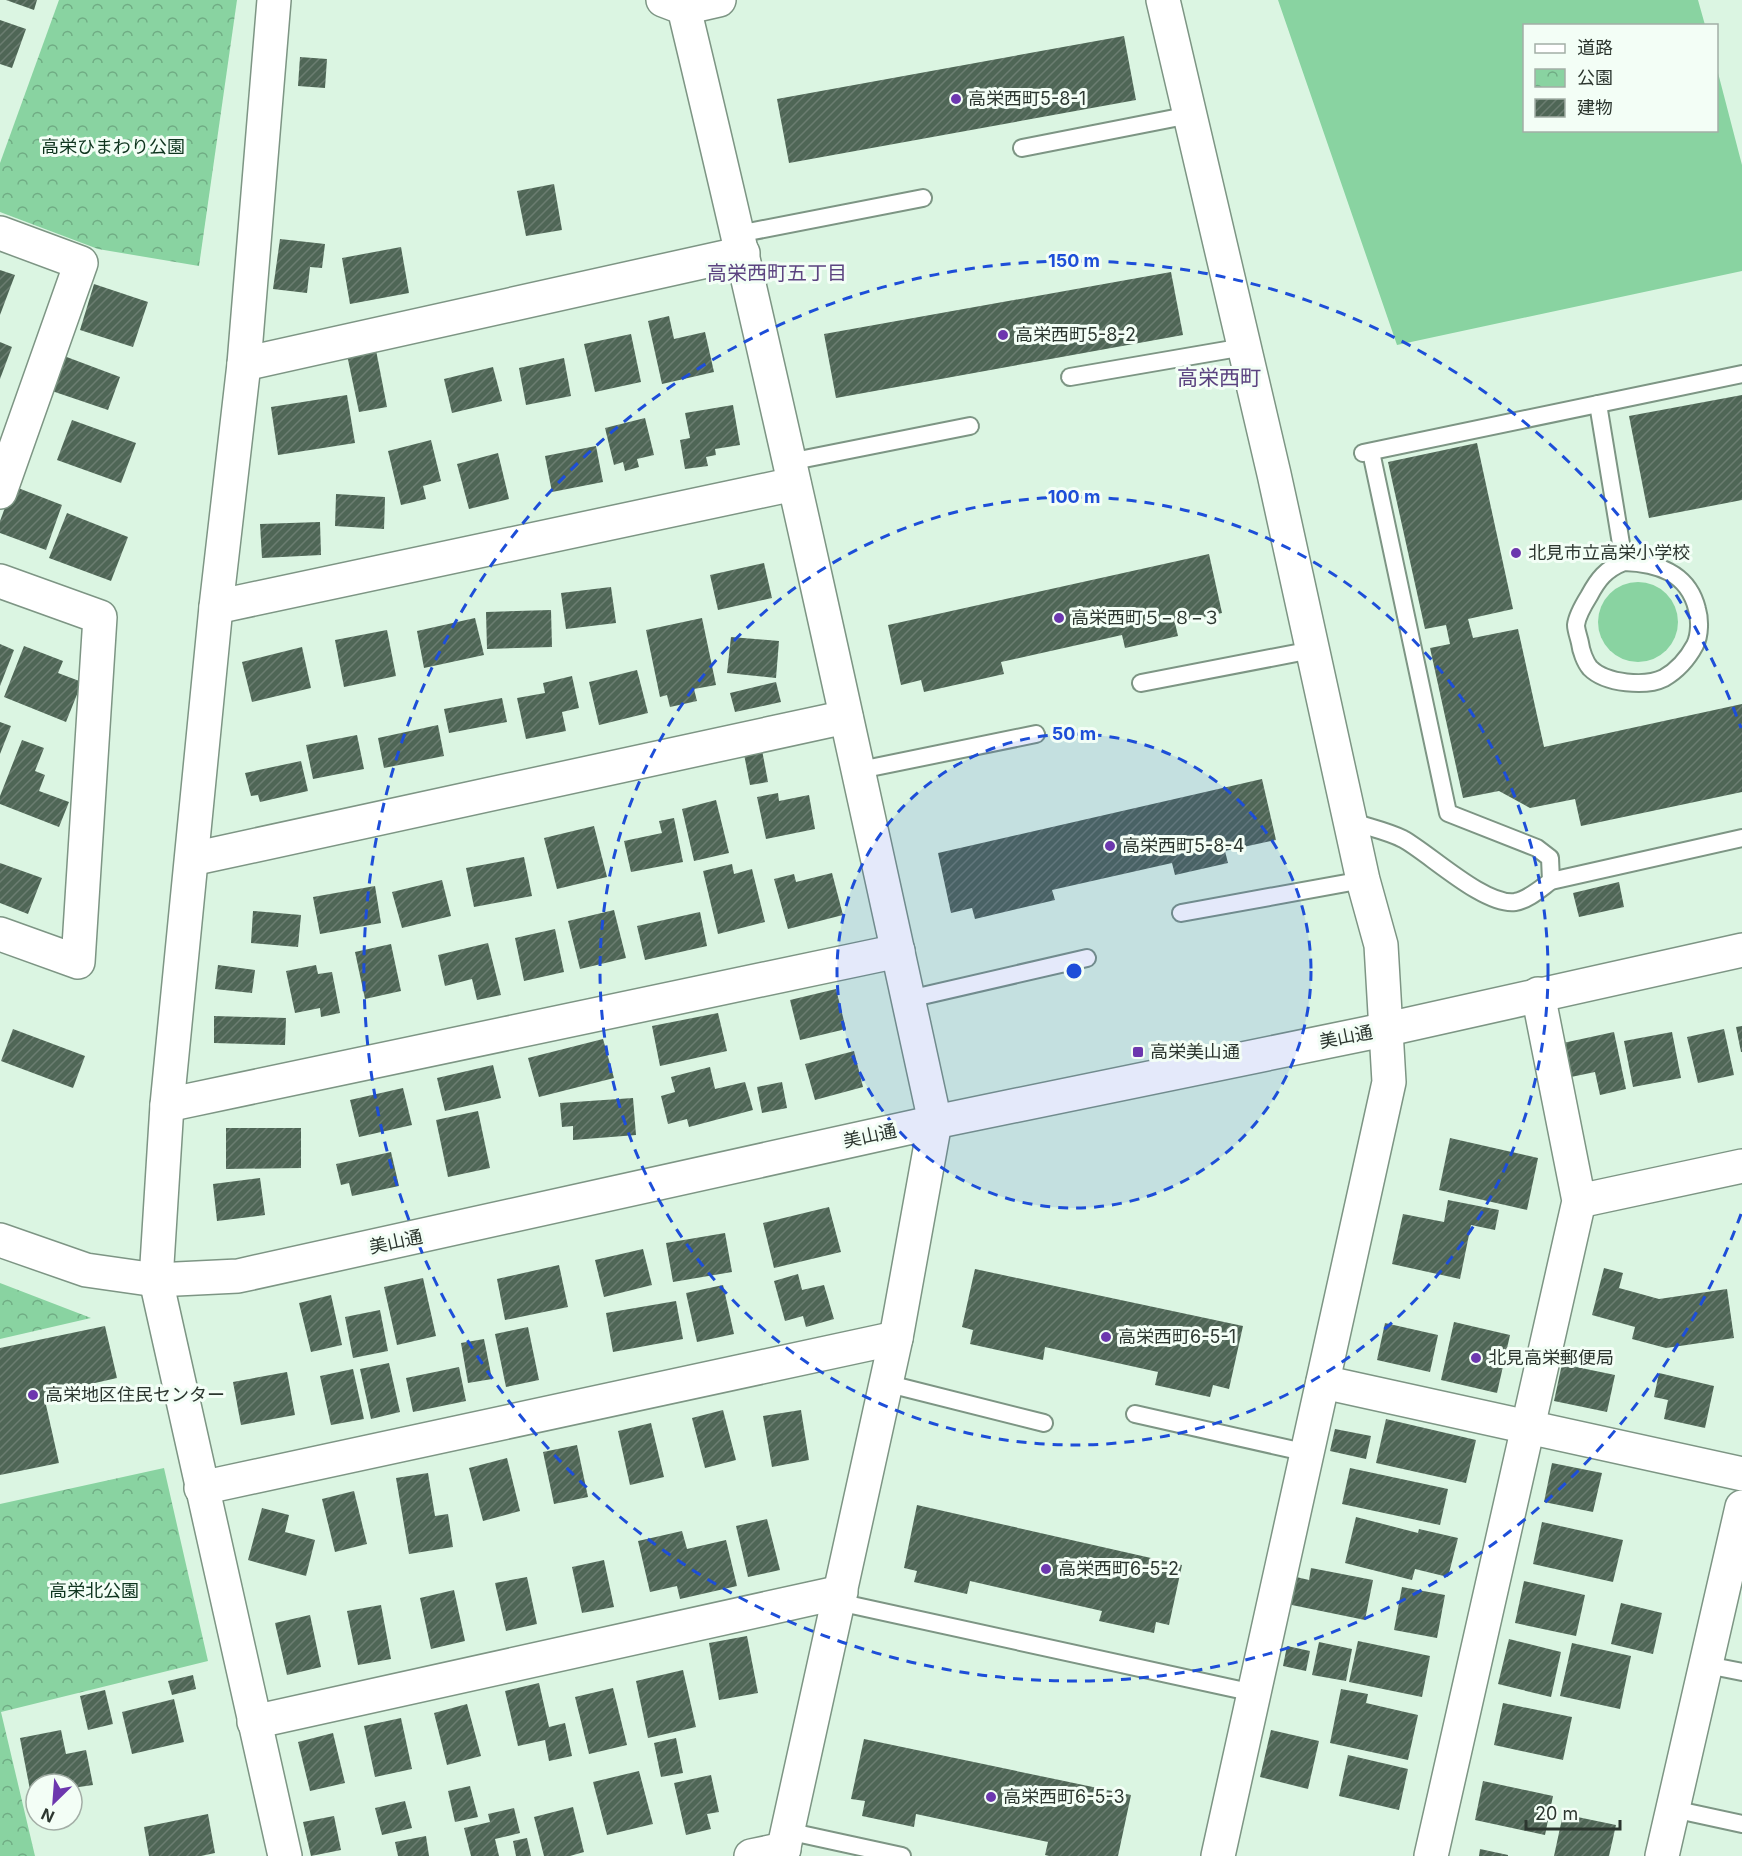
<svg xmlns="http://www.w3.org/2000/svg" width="1742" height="1856" font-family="Inter,'Noto Sans JP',sans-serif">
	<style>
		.grass { fill: #89d3a1 }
		.park { fill: url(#park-crowns) }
		.building { fill: url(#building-hatch) }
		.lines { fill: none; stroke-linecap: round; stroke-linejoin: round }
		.service-casing { stroke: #7d9584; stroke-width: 20 }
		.minor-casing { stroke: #7d9584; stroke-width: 36 }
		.tertiary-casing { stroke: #7d9584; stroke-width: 36 }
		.service { stroke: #fff; stroke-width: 16 }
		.minor { stroke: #fff; stroke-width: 33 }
		.tertiary { stroke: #fff; stroke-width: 33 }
		.ring { fill: none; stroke: #1d4ed8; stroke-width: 3; stroke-dasharray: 10 8 }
		.poi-dot { fill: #6c37ae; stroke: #f3fef6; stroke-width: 2 }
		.labels { text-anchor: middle; stroke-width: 6; stroke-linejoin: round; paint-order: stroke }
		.poi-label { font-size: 18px; fill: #2c362f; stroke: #f3fef6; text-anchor: start }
		.park-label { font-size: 18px; fill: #0e341e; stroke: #f3fef6 }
		.street-label { font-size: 18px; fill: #2c362f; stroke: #f3fef6 }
		.neighbourhood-label { font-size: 20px; fill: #5b4380; stroke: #f3fef6 }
		.quarter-label { font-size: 21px; fill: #5b4380; stroke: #f3fef6 }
		.centre { fill: #1d4ed8; stroke: #f3fef6; stroke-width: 3 }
		.ring-label { font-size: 18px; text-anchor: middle; font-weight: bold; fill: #1d4ed8; stroke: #f3fef6; stroke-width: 6; stroke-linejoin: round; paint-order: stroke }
	</style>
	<defs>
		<pattern id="park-crowns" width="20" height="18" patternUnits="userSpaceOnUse" patternTransform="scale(1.5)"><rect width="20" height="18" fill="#89d3a1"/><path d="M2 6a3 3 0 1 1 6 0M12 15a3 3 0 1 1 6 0" fill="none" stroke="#70ac84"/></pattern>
		<pattern id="building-hatch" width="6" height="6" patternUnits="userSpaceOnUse" patternTransform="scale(1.5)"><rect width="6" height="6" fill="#4f6656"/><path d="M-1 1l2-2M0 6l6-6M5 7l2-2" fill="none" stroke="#6b7d71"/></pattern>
	</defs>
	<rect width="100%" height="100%" fill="#dbf5e2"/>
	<g class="grass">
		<polygon points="1278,0 1698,0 1705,25 1524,26 1524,130 1716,130 1717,69 1742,165 1742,271 1397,345"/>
		<circle cx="1638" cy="622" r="40"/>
	</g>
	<g class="park">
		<polygon points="59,0 237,0 199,266 98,249 0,212 0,163"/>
		<polygon points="0,1283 91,1318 0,1339"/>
		<polygon points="164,1468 208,1661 1,1712 35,1856 0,1856 0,1504"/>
	</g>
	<g class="building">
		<polygon points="6,0 37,0 34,10"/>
		<polygon points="0,20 26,29 12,68 0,64"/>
		<polygon points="1124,36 1136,100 789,163 777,99"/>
		<polygon points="300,57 327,59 325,88 298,86"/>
		<polygon points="554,184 562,230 526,236 517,191"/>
		<polygon points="280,239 325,244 322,268 310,267 307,293 273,289"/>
		<polygon points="401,247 409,293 350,304 342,258"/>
		<polygon points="0,270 15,275 0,315"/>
		<polygon points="1171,272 1183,335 836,398 824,334"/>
		<polygon points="94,284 148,302 133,347 80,330"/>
		<polygon points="669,316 674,339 705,332 714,372 662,384 648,321"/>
		<polygon points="631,334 641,382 595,392 584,344"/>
		<polygon points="0,342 12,347 0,379"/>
		<polygon points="375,345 387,407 359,412 346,350"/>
		<polygon points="64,356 120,377 108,410 52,391"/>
		<polygon points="564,358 571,396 526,405 519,368"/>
		<polygon points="493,367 502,401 452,413 444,379"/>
		<polygon points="347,395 355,443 278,455 271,407"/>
		<polygon points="1742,395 1742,500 1649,518 1629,416"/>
		<polygon points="733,405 740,445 715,449 716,455 706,457 708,466 685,469 680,440 690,438 685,413"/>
		<polygon points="645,418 654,455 637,459 639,467 625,471 623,462 614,465 605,428"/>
		<polygon points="72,420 136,443 121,483 57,460"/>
		<polygon points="431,440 441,481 423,486 426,499 401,505 388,451"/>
		<polygon points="1477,443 1513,609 1468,619 1473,638 1518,629 1544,747 1742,704 1742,792 1581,826 1575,799 1530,808 1499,791 1463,798 1430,648 1450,644 1446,625 1425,629 1388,462"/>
		<polygon points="596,446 603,482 552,492 545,456"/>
		<polygon points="498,453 509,499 469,509 457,464"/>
		<polygon points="13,486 62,505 46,550 0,533 0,521"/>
		<polygon points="336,494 385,497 384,529 335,526"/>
		<polygon points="67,513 128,537 111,581 49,558"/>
		<polygon points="320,522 321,555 262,558 260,524"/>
		<polygon points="1209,554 1222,613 1175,623 1178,636 1125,648 1122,635 1001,662 1004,674 924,692 921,680 901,685 888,625"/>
		<polygon points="764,563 772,598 718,610 710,575"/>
		<polygon points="611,587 616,623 566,629 561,593"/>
		<polygon points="551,610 552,647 487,649 486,612"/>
		<polygon points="475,618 484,655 424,668 417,631"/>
		<polygon points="702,618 716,685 694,689 697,701 670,707 667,695 660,697 646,630"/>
		<polygon points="387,630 396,676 344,687 335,640"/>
		<polygon points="731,637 779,641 776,678 727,673"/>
		<polygon points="0,644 14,650 0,686"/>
		<polygon points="24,646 63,661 58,673 82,682 66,722 4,697"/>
		<polygon points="302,647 311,688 252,702 242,662"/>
		<polygon points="637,670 648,713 599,725 589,682"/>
		<polygon points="572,676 579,708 562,712 566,731 526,739 517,698 545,693 543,683"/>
		<polygon points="776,682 781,702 735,712 730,693"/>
		<polygon points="502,698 507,722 449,733 444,709"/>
		<polygon points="0,722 11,726 0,754"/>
		<polygon points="438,725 444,756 384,768 378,738"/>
		<polygon points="357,735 364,769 313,779 306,745"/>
		<polygon points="22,740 44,748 35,771 45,775 39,791 69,802 59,827 0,804 0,796"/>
		<polygon points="762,750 768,782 750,785 744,754"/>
		<polygon points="301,761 308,791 260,802 258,795 251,796 245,773"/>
		<polygon points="1262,779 1276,840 1225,851 1228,863 1175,875 1172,863 1052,890 1055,900 975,919 972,908 951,913 938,853"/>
		<polygon points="778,793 779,801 809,795 815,829 766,839 757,797"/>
		<polygon points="716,800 729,853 694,861 682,809"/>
		<polygon points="674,818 683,862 631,872 624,841 662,833 659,821"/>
		<polygon points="594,826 607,877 557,889 544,838"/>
		<polygon points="524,857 532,896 474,907 466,868"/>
		<polygon points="0,863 42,878 28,914 0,903"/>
		<polygon points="732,864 734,874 752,869 765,922 718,934 703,871"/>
		<polygon points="832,873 843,915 788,929 774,879 794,874 796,882"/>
		<polygon points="442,880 451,916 402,928 392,892"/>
		<polygon points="1619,882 1624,907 1579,917 1573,893"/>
		<polygon points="375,886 381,923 320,934 313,897"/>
		<polygon points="614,910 626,958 580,969 568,921"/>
		<polygon points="253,911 301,915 298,947 251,943"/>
		<polygon points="700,912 707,946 645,960 637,926"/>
		<polygon points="555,929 564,972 524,981 515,938"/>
		<polygon points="488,943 501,995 477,1000 472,979 445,986 438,955"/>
		<polygon points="391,944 401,991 365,999 355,952"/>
		<polygon points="218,965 255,970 252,993 215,989"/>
		<polygon points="316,965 318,974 332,972 340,1013 321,1017 320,1008 295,1013 286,971"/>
		<polygon points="836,989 846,1029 800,1040 790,1000"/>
		<polygon points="718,1013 727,1051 660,1066 652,1026"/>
		<polygon points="214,1016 286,1018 285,1045 214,1043"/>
		<polygon points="1742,1026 1742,1052 1741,1052 1736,1027"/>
		<polygon points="13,1029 85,1056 73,1088 1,1061"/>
		<polygon points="1724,1029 1734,1075 1698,1083 1687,1037"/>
		<polygon points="1614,1032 1626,1089 1600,1095 1595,1072 1571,1077 1563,1043"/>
		<polygon points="1672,1032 1681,1078 1633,1087 1624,1041"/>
		<polygon points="603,1039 614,1078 539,1097 528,1058"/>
		<polygon points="854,1051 863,1087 815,1100 805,1064"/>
		<polygon points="493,1065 501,1098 445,1111 437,1078"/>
		<polygon points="710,1067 715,1089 745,1082 753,1110 689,1127 687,1119 668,1124 661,1096 675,1092 671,1077"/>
		<polygon points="782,1082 787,1108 762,1113 757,1087"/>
		<polygon points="403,1088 412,1125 359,1137 350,1100"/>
		<polygon points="633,1098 636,1135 573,1140 573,1126 562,1127 560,1103"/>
		<polygon points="478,1111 490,1168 448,1177 436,1120"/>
		<polygon points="226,1128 301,1128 301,1168 226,1169"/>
		<polygon points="1450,1138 1538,1158 1527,1210 1439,1190"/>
		<polygon points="391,1152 399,1186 352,1196 349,1183 341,1185 336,1164"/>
		<polygon points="260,1178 265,1215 217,1221 213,1184"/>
		<polygon points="1448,1200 1499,1210 1495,1230 1471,1225 1460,1279 1392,1264 1403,1214 1444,1222"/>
		<polygon points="829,1207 841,1252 774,1268 763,1223"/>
		<polygon points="725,1233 732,1272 673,1282 666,1243"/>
		<polygon points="643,1249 652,1285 604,1297 595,1260"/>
		<polygon points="559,1265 568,1307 505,1320 497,1279"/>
		<polygon points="1604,1268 1623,1273 1619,1288 1659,1299 1727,1289 1734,1338 1666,1348 1632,1339 1635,1327 1592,1315"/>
		<polygon points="975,1269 1243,1326 1229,1389 1213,1385 1210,1397 1155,1385 1158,1372 1045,1347 1043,1360 970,1344 973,1330 962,1327"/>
		<polygon points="798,1274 802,1290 824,1285 834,1319 806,1327 803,1316 785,1321 774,1281"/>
		<polygon points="423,1278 436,1336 397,1345 384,1287"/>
		<polygon points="723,1285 734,1334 697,1342 686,1293"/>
		<polygon points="331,1295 342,1345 311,1352 299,1303"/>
		<polygon points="676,1301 683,1339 613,1352 606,1313"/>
		<polygon points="380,1310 388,1351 353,1358 345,1317"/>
		<polygon points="1454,1322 1510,1335 1497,1393 1441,1380"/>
		<polygon points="1385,1323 1438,1335 1430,1372 1377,1360"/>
		<polygon points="105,1326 117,1378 64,1390 66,1401 46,1405 59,1463 0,1475 0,1348"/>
		<polygon points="528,1327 539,1380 506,1387 495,1334"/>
		<polygon points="484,1339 492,1379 468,1383 461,1343"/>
		<polygon points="389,1363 400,1412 371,1419 360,1369"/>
		<polygon points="1562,1364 1615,1375 1607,1412 1554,1401"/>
		<polygon points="459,1367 466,1401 413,1412 406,1378"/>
		<polygon points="353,1369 364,1419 331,1425 320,1376"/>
		<polygon points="287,1372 295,1415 241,1425 233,1382"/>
		<polygon points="1659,1373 1714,1386 1705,1428 1664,1419 1668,1400 1654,1397"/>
		<polygon points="723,1410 736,1460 705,1468 692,1418"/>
		<polygon points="801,1410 809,1460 772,1467 763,1416"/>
		<polygon points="1386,1419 1476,1440 1466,1483 1376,1463"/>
		<polygon points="651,1423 664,1477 630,1485 618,1431"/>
		<polygon points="1335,1429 1371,1436 1366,1459 1330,1451"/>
		<polygon points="577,1445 588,1497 554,1504 543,1452"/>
		<polygon points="507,1458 520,1511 483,1521 469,1468"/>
		<polygon points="1552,1463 1602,1473 1593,1512 1544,1502"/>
		<polygon points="1350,1468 1448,1489 1440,1525 1342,1504"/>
		<polygon points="428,1473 435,1516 448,1514 453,1547 409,1554 396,1478"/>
		<polygon points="354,1491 367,1544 335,1552 322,1499"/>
		<polygon points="917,1505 1182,1565 1169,1625 1156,1622 1154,1633 1099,1621 1102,1611 970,1581 967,1594 914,1582 917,1571 904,1568"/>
		<polygon points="262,1508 289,1515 285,1532 315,1540 306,1576 248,1560"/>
		<polygon points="1356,1517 1418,1533 1419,1529 1458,1538 1448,1577 1415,1569 1412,1580 1345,1563"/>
		<polygon points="767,1519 780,1570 748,1577 736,1526"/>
		<polygon points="1542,1522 1623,1540 1613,1582 1533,1564"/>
		<polygon points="682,1531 687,1549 726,1540 737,1586 680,1599 677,1586 650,1592 638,1541"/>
		<polygon points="604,1560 614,1607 582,1613 572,1567"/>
		<polygon points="1311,1568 1373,1580 1365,1620 1287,1604 1292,1576 1309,1580"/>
		<polygon points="527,1577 537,1624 506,1631 495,1583"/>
		<polygon points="1524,1581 1585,1595 1576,1636 1515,1623"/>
		<polygon points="1402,1587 1445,1595 1437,1638 1394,1630"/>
		<polygon points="454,1590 465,1641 431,1649 420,1598"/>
		<polygon points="1621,1603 1662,1613 1653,1654 1611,1644"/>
		<polygon points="381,1605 391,1659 358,1665 347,1611"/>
		<polygon points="310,1615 321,1667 287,1675 275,1623"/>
		<polygon points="747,1636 758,1693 719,1700 709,1643"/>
		<polygon points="1509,1639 1561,1652 1551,1697 1498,1684"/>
		<polygon points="1358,1641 1430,1656 1422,1697 1349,1682"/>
		<polygon points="1319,1642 1352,1649 1346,1681 1312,1675"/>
		<polygon points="1572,1643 1631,1656 1620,1709 1560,1696"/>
		<polygon points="1287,1646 1310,1651 1306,1671 1283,1666"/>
		<polygon points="683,1670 696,1727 648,1738 636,1681"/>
		<polygon points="193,1675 196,1689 172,1695 168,1681"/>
		<polygon points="539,1683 549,1727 565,1723 572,1756 549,1761 545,1740 518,1746 505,1691"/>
		<polygon points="613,1688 627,1745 589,1754 575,1697"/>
		<polygon points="1341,1689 1368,1694 1366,1703 1418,1715 1408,1760 1330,1743"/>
		<polygon points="105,1690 113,1724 88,1730 80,1696"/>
		<polygon points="174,1699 184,1742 132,1754 122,1712"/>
		<polygon points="1503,1703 1572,1717 1563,1760 1494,1745"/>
		<polygon points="467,1704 481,1756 447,1765 434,1713"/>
		<polygon points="401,1718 412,1769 375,1777 364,1726"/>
		<polygon points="61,1730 66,1754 86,1750 93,1785 72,1788 72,1784 36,1784 36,1795 31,1795 20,1738"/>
		<polygon points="1271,1730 1319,1741 1308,1789 1260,1777"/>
		<polygon points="333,1733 345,1783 310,1791 298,1742"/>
		<polygon points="676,1738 683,1773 661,1777 654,1743"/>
		<polygon points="864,1739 1131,1795 1118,1856 1049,1856 1045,1855 1048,1842 916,1814 914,1827 862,1816 865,1801 851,1799"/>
		<polygon points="1348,1755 1408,1769 1399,1810 1339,1796"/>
		<polygon points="639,1771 653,1824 607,1835 593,1782"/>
		<polygon points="711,1775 719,1812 707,1814 711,1829 686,1835 674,1783"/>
		<polygon points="1483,1781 1553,1796 1545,1835 1475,1820"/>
		<polygon points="470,1786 478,1817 455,1822 448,1791"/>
		<polygon points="405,1801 412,1828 382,1835 375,1808"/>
		<polygon points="573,1807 584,1852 570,1856 544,1856 534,1817"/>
		<polygon points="514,1808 520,1833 495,1839 499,1856 471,1856 464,1828 490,1822 488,1814"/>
		<polygon points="208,1814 215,1853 201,1856 149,1856 144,1827"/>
		<polygon points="1563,1814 1616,1825 1609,1856 1554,1856"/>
		<polygon points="334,1816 341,1850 311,1856 303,1822"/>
		<polygon points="426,1836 429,1856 398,1856 395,1842"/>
		<polygon points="527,1838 531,1856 516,1856 513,1841"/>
		<polygon points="1480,1849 1508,1855 1508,1856 1479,1856"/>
	</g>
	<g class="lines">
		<defs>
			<g id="service">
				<polyline points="1022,148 1190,115"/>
				<polyline points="738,234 923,198"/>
				<polyline points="1070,377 1244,347"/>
				<path d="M1598,404L1624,562C1658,563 1688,573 1697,609C1700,619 1700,635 1695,645C1688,658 1678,670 1664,678C1646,687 1606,684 1590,668C1585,662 1581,651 1580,643C1579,638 1576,630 1576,625C1577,616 1584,604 1589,596C1598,579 1606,569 1624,562"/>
				<polyline points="1371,452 1448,813 1537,848 1550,858 1551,881"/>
				<polyline points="1363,453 1742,374"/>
				<polyline points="789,462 970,426"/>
				<polyline points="1141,683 1312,650"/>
				<polyline points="860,770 1036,734"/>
				<path d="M1350,821C1367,827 1387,831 1403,839C1429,853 1484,906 1515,902C1528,900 1540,889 1551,881L1742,838"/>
				<polyline points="1181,913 1363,880"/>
				<polyline points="909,999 1087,958"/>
				<polyline points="885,1383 1044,1423"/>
				<polyline points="1135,1414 1308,1453"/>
				<polyline points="838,1602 1254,1693"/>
				<polyline points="1707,1665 1742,1672"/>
				<polyline points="1673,1809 1742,1824"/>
				<polyline points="787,1831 902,1856"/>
			</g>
			<g id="minor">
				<polyline points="274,0 244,364 216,607 167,1105 156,1280 285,1856"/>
				<polyline points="1163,0 1274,474 1363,880 1381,945 1389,1082 1218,1856"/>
				<polyline points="684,8 719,0"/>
				<polyline points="0,233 81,263 0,492"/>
				<polyline points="244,364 743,253"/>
				<polyline points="0,581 100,617 78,962 0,934"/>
				<polyline points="216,607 794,484"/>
				<polyline points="192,859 846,717"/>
				<polyline points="167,1105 898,951"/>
				<polyline points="1579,1201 1742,1166"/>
				<polyline points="1323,1382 1742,1474"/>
				<polyline points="201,1488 896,1338"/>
				<polyline points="254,1722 841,1592"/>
				<polyline points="751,1856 784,1849"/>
				<polyline points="782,1856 896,1338 935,1122"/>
				<polyline points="1431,1856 1579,1201 1538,994"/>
				<polyline points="1662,1856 1742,1507"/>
			</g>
			<g id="tertiary">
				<path d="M663,0L684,8C773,378 854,750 935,1122"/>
				<polyline points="0,1240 86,1270 156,1280 238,1276 935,1122 1388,1029 1742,950"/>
			</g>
		</defs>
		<use href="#service" class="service-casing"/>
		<use href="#minor" class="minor-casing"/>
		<use href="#tertiary" class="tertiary-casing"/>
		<use href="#service" class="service"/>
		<use href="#minor" class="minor"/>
		<use href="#tertiary" class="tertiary"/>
	</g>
	<circle cx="1074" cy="971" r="237" fill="#1d4ed8" fill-opacity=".12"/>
	<g class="ring">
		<circle cx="1074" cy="971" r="237"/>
		<circle cx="1074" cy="971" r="474"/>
		<path d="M1741 1214A710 710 0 1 1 1741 728"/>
	</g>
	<g class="poi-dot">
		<circle cx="956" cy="99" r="6"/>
		<circle cx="1003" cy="335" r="6"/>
		<circle cx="1516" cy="553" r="6"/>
		<circle cx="1059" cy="618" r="6"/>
		<circle cx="1110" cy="846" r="6"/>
		<rect x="1132" y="1046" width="12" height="12" rx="3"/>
		<circle cx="1106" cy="1337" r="6"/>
		<circle cx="1476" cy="1358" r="6"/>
		<circle cx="33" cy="1395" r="6"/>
		<circle cx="1046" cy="1569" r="6"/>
		<circle cx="991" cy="1797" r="6"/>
	</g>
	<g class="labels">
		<g class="poi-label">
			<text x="968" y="105">高栄西町5-8-1</text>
			<text x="1015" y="341">高栄西町5-8-2</text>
			<text x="1528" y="559">北見市立高栄小学校</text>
			<text x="1071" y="624">高栄西町５−８−３</text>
			<text x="1122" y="852">高栄西町5-8-4</text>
			<text x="1150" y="1058">高栄美山通</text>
			<text x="1118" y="1343">高栄西町6-5-1</text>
			<text x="1488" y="1364">北見高栄郵便局</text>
			<text x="45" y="1401">高栄地区住民センター</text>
			<text x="1058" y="1575">高栄西町6-5-2</text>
			<text x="1003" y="1803">高栄西町6-5-3</text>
		</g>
		<g class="park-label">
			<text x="113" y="153">高栄ひまわり公園</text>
			<text x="94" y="1597">高栄北公園</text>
		</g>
		<g class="street-label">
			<text transform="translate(1346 1037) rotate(-11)" y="6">美山通</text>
			<text transform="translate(870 1136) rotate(-12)" y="6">美山通</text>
			<text transform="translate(396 1242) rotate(-12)" y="6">美山通</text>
		</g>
		<g class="neighbourhood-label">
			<text x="777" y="280">高栄西町五丁目</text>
		</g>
		<g class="quarter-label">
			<text x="1219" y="385">高栄西町</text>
		</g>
	</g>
	<circle cx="1074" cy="971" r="9" class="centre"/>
	<g class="ring-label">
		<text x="1074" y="267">150 m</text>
		<text x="1074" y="503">100 m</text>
		<text x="1074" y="740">50 m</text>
	</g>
	<rect x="1523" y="24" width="195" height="108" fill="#f3fef6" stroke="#a3aea6" stroke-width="1.5"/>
	<rect x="1535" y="44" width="30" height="9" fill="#ffffff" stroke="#a3aea6" stroke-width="1.5"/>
	<text x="1577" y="54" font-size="18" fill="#2c362f">道路</text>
	<rect x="1535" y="69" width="30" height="18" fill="url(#park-crowns)" stroke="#a3aea6" stroke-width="1.5"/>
	<text x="1577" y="84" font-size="18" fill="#2c362f">公園</text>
	<rect x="1535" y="99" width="30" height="18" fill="url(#building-hatch)" stroke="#a3aea6" stroke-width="1.5"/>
	<text x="1577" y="114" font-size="18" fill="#2c362f">建物</text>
	<g transform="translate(54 1802) rotate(205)"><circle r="28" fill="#f3fef6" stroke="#a3aea6" stroke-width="1.5"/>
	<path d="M0-4.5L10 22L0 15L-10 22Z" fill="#6c37ae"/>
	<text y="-9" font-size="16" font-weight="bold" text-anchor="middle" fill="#2c362f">N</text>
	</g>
	<path d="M1526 1820v9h94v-9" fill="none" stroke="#2c362f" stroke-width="3"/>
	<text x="1535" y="1820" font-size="18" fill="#2c362f" stroke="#f3fef6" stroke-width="4.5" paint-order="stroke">20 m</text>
</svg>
